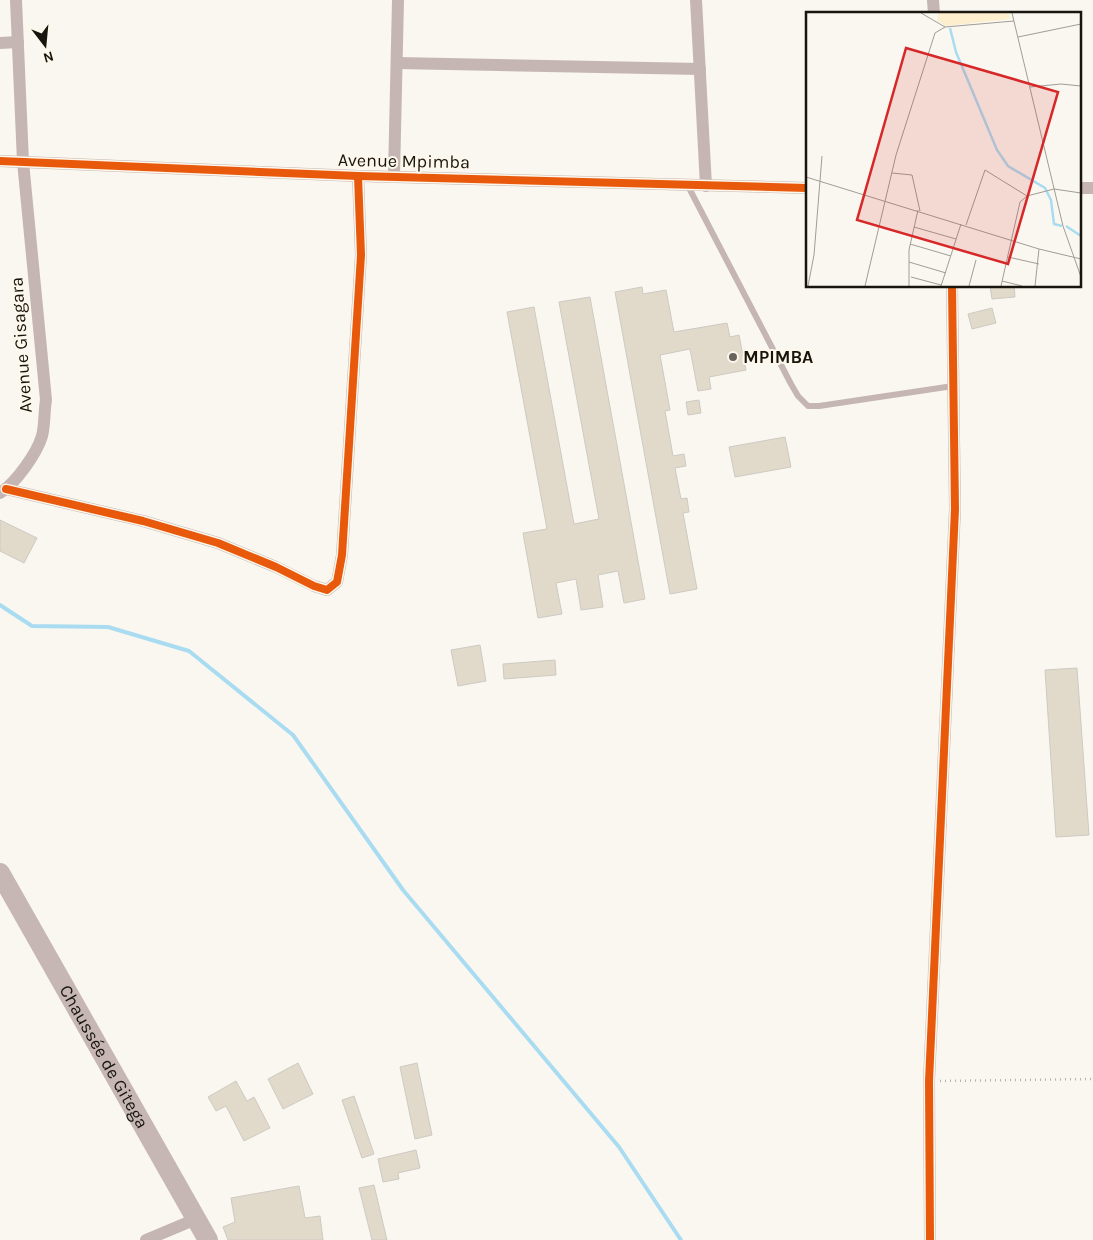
<svg xmlns="http://www.w3.org/2000/svg" width="1093" height="1240" font-family="Karla,sans-serif">
	<style>
		.lines { fill: none; stroke-linecap: round; stroke-linejoin: round }
		.stream { stroke: #aadcf1; stroke-width: 4 }
		.building { fill: #e1dacb; stroke: #cdcac3 }
		.path { stroke: #bab1ad; stroke-width: 2.5; stroke-dasharray: 1 4; stroke-linecap: butt }
		.lane { stroke: #c5b6b3; stroke-width: 6 }
		.street { stroke: #c5b6b3; stroke-width: 12 }
		.primary { stroke: #c6b7b4; stroke-width: 20 }
		.cycleway-casing { stroke: #fef8ec; stroke-width: 11 }
		.cycleway { stroke: #e8590c; stroke-width: 8 }
		.poi-dot { fill: #67645d; stroke: #fef8ec; stroke-width: 2 }
		.labels { text-anchor: middle; stroke-width: 4; stroke-linejoin: round; paint-order: stroke }
		.street-label { font-size: 18px; fill: #18150e; stroke: #fef8ec }
		.poi-label { font-size: 18px; font-weight: bold; fill: #18150e; stroke: #fef8ec; text-anchor: start }
		.inset-river { fill: none; stroke: #aadcf1; stroke-width: 2.5 }
		.inset-road { fill: none; stroke: #a09d96; stroke-width: 1 }
		.view { fill: #d62828; fill-opacity: 0.15; stroke: #d62828; stroke-width: 2.5 }
		.inset-edge { fill: none; stroke: #18150e; stroke-width: 2.5 }
	</style>
	<rect width="100%" height="100%" fill="#faf7f0"/>
	<g class="lines">
		<polyline class="stream" points="0,605 32,626 108,627 189,651 293,735 403,890 619,1147 681,1240"/>
	</g>
	<g class="building">
		<polygon points="990,286 1014,286 1015,297 992,299"/>
		<polygon points="642,287 643,294 666,290 674,332 727,323 730,337 739,335 746,370 709,377 711,389 698,391 690,349 660,355 670,410 665,411 673,456 684,454 686,466 675,468 681,499 687,498 689,512 683,513 697,589 670,594 615,292"/>
		<polygon points="590,297 645,599 624,603 618,571 598,575 603,607 581,610 576,579 556,583 562,614 538,618 523,533 547,529 507,312 534,307 574,524 599,519 559,302"/>
		<polygon points="992,308 996,323 972,329 968,314"/>
		<polygon points="699,400 701,413 688,415 686,402"/>
		<polygon points="785,437 791,467 735,477 729,447"/>
		<polygon points="0,520 37,538 24,563 0,551"/>
		<polygon points="480,645 486,681 458,686 451,650"/>
		<polygon points="555,660 556,675 504,679 503,664"/>
		<polygon points="1077,668 1089,835 1056,837 1045,670"/>
		<polygon points="298,1063 313,1094 283,1109 268,1079"/>
		<polygon points="417,1063 432,1135 415,1139 400,1067"/>
		<polygon points="236,1081 247,1101 254,1097 270,1128 244,1141 226,1106 216,1111 208,1097"/>
		<polygon points="354,1096 374,1154 362,1158 342,1100"/>
		<polygon points="416,1150 420,1168 398,1173 399,1179 383,1182 378,1159"/>
		<polygon points="374,1185 387,1240 372,1240 359,1188"/>
		<polygon points="299,1186 305,1218 320,1216 323,1240 228,1240 223,1227 235,1222 231,1198"/>
	</g>
	<g class="lines">
		<polyline class="path" points="940,1081 1093,1079"/>
		<polyline class="lane" points="688,186 791,384 798,396 808,406 819,406 953,386"/>
		<g class="street">
			<polyline points="696,0 706,186"/>
			<polyline points="933,0 934,14"/>
			<polyline points="0,43 18,42"/>
			<polyline points="397,63 700,69"/>
			<polyline points="0,161 358,176 807,188"/>
			<polyline points="394,176 398,0"/>
			<polyline points="1079,188 1093,188"/>
			<polyline points="6,489 143,521 218,543 276,567 314,586 327,590 337,582 342,555 361,255 358,176"/>
			<path d="M0,493C16,483 37,453 42,436C45,425 44,411 46,400L23,162L16,0"/>
			<polyline points="146,1240 196,1219"/>
			<polyline points="930,1240 929,1081 955,509 952,286"/>
		</g>
		<path class="primary" id="s1" d="M0,873L208,1240"/>
		<defs>
			<g id="cycleway">
				<polyline points="0,161 358,176 807,188"/>
				<polyline points="6,489 143,521 218,543 276,567 314,586 327,590 337,582 342,555 361,255 358,176"/>
				<polyline points="930,1240 929,1081 955,509 952,286"/>
			</g>
		</defs>
		<use href="#cycleway" class="cycleway-casing"/>
		<use href="#cycleway" class="cycleway"/>
	</g>
	<circle class="poi-dot" cx="733" cy="357" r="5"/>
	<g class="labels">
		<g class="street-label">
			<text transform="translate(404 161) rotate(1)" y="6">Avenue Mpimba</text>
			<text transform="translate(21 345) rotate(-94)" y="6">Avenue Gisagara</text>
			<text dy="6" stroke="none"><textPath href="#s1" startOffset="211">Chaussée de Gitega</textPath></text>
		</g>
		<g class="poi-label">
			<text x="743" y="363">MPIMBA</text>
		</g>
	</g>
	<g transform="translate(806 12)">
		<rect width="275" height="275" fill="#faf7f0"/>
		<path d="M132,1H203L204,7L139,14L131,8Z" fill="#fdeece"/>
		<path class="inset-river" d="M144,16L150,40L191,138L202,154L239,176L245,188L248,212L256,214M260,214L275,224"/>
		<path class="inset-road" d="M115,1L139,15L208,9M206,1L257,214L275,265M212,25L275,12M224,75L255,72L275,74M86,161L106,163L114,199M0,165L233,237L275,247M160,213L179,158L221,184M108,215L150,227M104,232L145,244M202,245L233,252M103,250L140,261M105,265L135,273M196,269L216,274M2,274L8,243L16,144M59,274L90,143L129,21L139,15M103,274V238L112,198M135,274L155,212M163,274L170,248M195,274L214,190L221,184L248,177L275,181M229,274L233,237"/>
		<path class="view" d="M100,36L252,80L202,252L51,208Z"/>
		<rect width="275" height="275" class="inset-edge"/>
	</g>
	<g transform="translate(45 45) rotate(164)" stroke="#fef8ec" stroke-width="4" paint-order="stroke">
	<path d="M0-4L9 19L0 12L-9 19Z" fill="#18150e"/>
	<text y="-8" font-size="14" font-weight="bold" text-anchor="middle" fill="#18150e">N</text>
	</g>
</svg>
